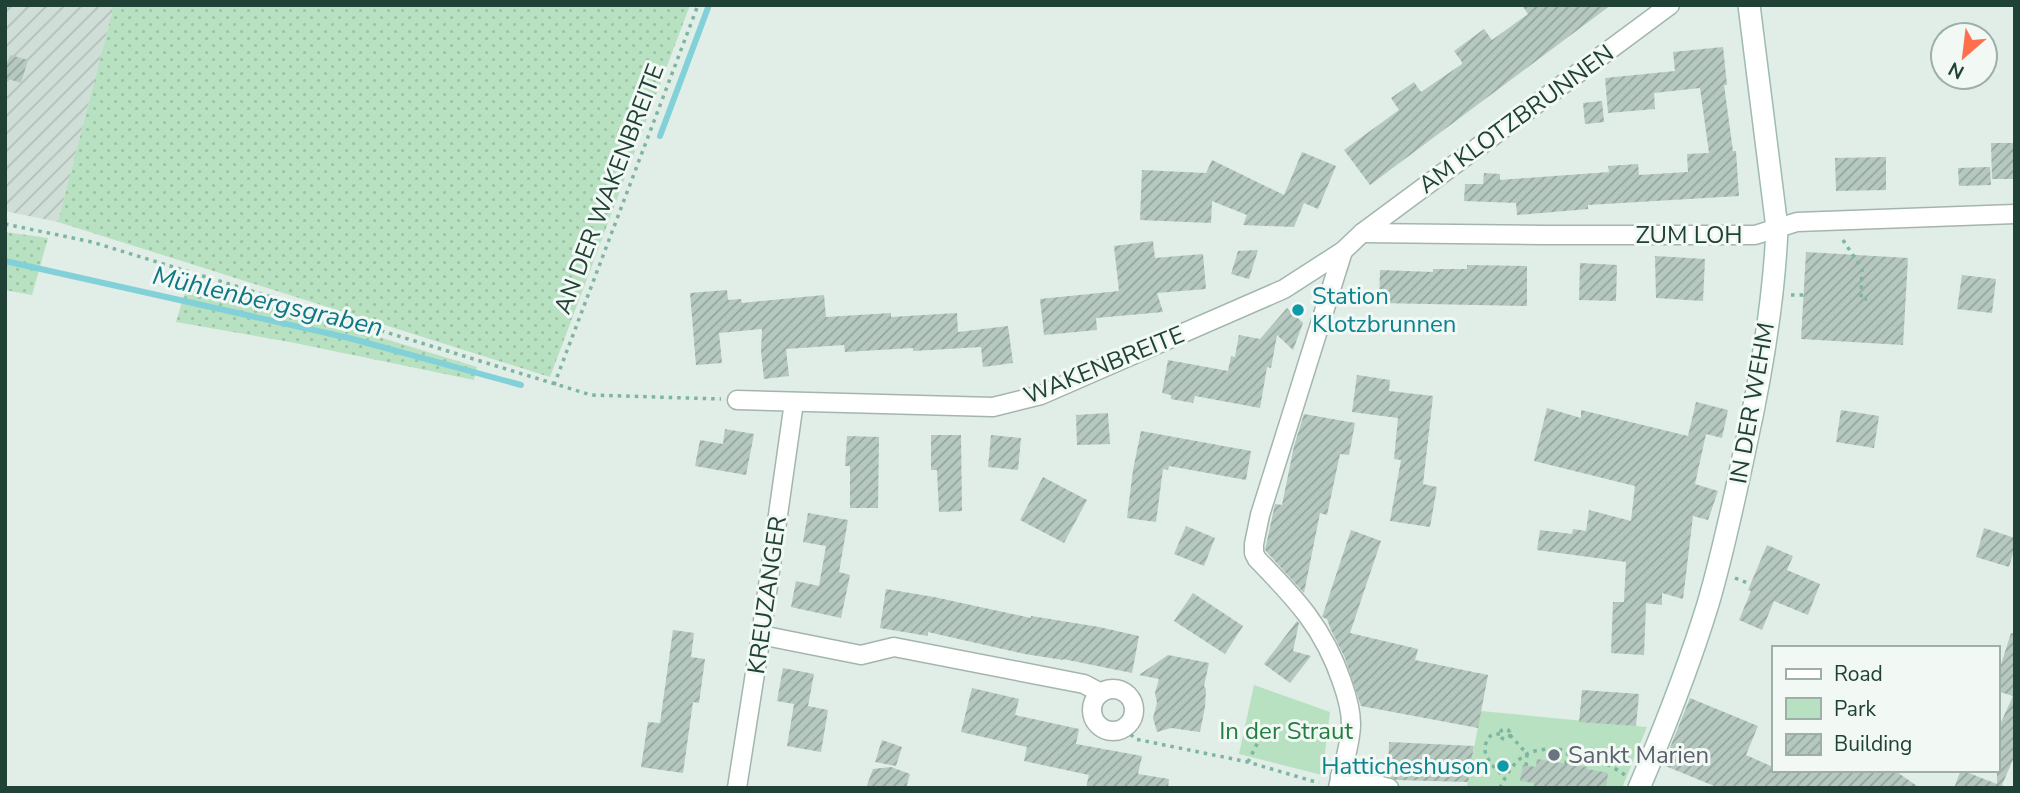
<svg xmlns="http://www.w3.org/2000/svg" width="2020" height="793" font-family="'Nunito Sans',sans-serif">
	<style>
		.industrial { fill: url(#industrial-furrows) }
		.grass { fill: url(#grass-dots) }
		.green { fill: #b7e1c0 }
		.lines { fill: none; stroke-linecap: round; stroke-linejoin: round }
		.stream { stroke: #82d1d9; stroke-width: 6 }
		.building { fill: url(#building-hatch) }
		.street-casing { stroke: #a3b6ae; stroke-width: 21 }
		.secondary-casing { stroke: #9ebbaf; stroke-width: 24 }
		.path { stroke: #7db5a0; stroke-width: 3.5; stroke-dasharray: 3.5 5; stroke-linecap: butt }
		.street { stroke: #fff; stroke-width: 18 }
		.secondary { stroke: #fff; stroke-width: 21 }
		.culture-dot { fill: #0f9aa8; stroke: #f2f9f5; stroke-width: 2.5 }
		.worship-dot { fill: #6b7280; stroke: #f2f9f5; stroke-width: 2.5 }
		.labels { text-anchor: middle; stroke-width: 6; stroke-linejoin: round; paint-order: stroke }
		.street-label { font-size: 24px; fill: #1f4136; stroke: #f2f9f5 }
		.culture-label { font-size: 24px; fill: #0d838f; stroke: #f2f9f5; text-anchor: start }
		.park-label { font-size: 24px; fill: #247d41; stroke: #f2f9f5 }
		.worship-label { font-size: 24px; fill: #5b616d; stroke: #f2f9f5; text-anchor: start }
		.water-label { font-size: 26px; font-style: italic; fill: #117784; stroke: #f2f9f5 }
	</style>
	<defs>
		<pattern id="industrial-furrows" width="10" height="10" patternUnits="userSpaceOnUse" patternTransform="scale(1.75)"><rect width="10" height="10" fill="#cfded6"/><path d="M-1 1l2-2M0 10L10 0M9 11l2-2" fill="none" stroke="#b1c0b8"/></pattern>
		<pattern id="grass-dots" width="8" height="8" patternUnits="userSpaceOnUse" patternTransform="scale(1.75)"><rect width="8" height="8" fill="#b7e1c0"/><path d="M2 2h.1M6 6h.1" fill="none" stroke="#9dc2a6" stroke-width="1.8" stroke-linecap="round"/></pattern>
		<pattern id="building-hatch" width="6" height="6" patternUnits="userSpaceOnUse" patternTransform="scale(1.75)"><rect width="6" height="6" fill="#b6c9c0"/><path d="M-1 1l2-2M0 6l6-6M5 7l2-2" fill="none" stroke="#93a59d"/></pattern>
	</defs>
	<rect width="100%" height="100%" fill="#e1ede7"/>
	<polygon class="industrial" points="5,5 114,5 58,222 5,211"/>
	<g class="grass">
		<polygon points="114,5 690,5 550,377 58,222"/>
		<polygon points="5,232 48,238 32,295 5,290"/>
		<polygon points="189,279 477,367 474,380 290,342 176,322"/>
	</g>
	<g class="green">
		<polygon points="1254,685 1330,712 1322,775 1239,754"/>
		<polygon points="1481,711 1647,727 1622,788 1474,788 1467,786"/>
	</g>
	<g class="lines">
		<g class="stream">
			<polyline points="660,136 709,5"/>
			<polyline points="5,261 349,338 521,385"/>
		</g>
	</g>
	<g class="building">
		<polygon points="1522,5 1611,5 1370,185 1344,150 1399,110 1391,98 1414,82 1421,92 1462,64 1462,62 1454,51 1484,29 1492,40 1528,14"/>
		<polygon points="1723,47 1727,85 1724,85 1733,151 1736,151 1739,196 1588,205 1588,209 1517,215 1516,203 1464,201 1465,184 1483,184 1484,173 1500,174 1500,180 1609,172 1608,166 1638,164 1639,175 1688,172 1687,154 1709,153 1700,88 1654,93 1655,109 1608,113 1605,78 1675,71 1673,52"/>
		<polygon points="10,55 28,60 21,83 5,78 5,70"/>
		<polygon points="1602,101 1604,122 1585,124 1583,103"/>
		<polygon points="1991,143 2015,143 2015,179 1992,179"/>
		<polygon points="1302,152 1336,166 1318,209 1304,203 1294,227 1243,225 1247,215 1212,201 1211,223 1140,220 1142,170 1206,173 1212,160 1284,195"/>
		<polygon points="1886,157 1886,190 1836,191 1835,158"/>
		<polygon points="1990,167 1991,185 1959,186 1958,168"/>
		<polygon points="1153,241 1155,258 1203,254 1206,289 1157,293 1163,312 1096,318 1097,330 1044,335 1040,299 1119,291 1114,246"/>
		<polygon points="1258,250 1249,279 1231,274 1238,251"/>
		<polygon points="1806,252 1908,258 1903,345 1801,339"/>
		<polygon points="1655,256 1705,259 1703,301 1656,298"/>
		<polygon points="1580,263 1617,265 1616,301 1579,300"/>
		<polygon points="1467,265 1527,266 1527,306 1379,303 1380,270 1433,272 1433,269 1467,269"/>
		<polygon points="1962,275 1996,279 1992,313 1957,309"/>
		<polygon points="727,290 728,300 741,299 742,303 824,295 826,317 891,313 891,317 957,313 958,332 1008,326 1013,363 983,367 981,347 913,351 913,348 845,352 844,345 786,349 789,376 764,379 761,351 762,329 719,333 722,363 696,365 690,293"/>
		<polygon points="1287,308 1303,323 1293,350 1277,335 1271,368 1267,367 1260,408 1195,396 1193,403 1171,399 1171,395 1162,393 1168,360 1228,371 1231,356 1235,357 1239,335 1260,339"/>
		<polygon points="1357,375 1390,380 1389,391 1433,396 1423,484 1437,487 1430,527 1390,521 1401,460 1394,459 1398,418 1352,412"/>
		<polygon points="1696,402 1728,410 1722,438 1706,434 1695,484 1718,491 1708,520 1693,516 1683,599 1662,593 1662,605 1646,603 1644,655 1611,653 1613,602 1624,602 1626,562 1537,550 1540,530 1572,534 1573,529 1586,531 1589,510 1631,521 1635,486 1534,461 1547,408 1581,418 1581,410 1688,436"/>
		<polygon points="1841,410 1879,416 1874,448 1836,442"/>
		<polygon points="1108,413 1110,444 1077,445 1076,415"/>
		<polygon points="1304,414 1355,423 1349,455 1340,454 1327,515 1320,513 1304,593 1265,550 1275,504 1282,505 1294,446"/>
		<polygon points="725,429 754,434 746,475 695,466 700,440 723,444"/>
		<polygon points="1141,431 1251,451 1246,480 1169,466 1168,470 1163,469 1156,522 1127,518 1133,470"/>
		<polygon points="931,435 961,435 962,511 939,512 937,470 931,470"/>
		<polygon points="991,435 1021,438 1018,470 988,467"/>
		<polygon points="847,436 879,437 878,508 850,508 850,466 845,466"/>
		<polygon points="1043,477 1087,500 1064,543 1020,520"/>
		<polygon points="808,513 848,520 839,572 850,575 841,618 791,607 796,581 819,586 826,546 803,542"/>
		<polygon points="1186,526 1215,538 1204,566 1174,554"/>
		<polygon points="1984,528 2015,538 2015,547 2009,567 1976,557"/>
		<polygon points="1351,530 1381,541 1350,633 1418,649 1415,660 1488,675 1478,728 1361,706 1345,658 1331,630 1327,619 1322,617"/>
		<polygon points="1767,545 1793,556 1787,570 1820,584 1808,615 1774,601 1762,630 1739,620 1751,591 1748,590"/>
		<polygon points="886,589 934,597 1031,618 1031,616 1099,627 1139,636 1132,673 1063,659 1063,660 1025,654 928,632 928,636 880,628"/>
		<polygon points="1193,593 1243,626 1225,654 1174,621"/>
		<polygon points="1297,621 1299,623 1293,651 1311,656 1290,683 1264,664"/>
		<polygon points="673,630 694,633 691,657 705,659 699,703 693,702 683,773 641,767 648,722 660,723"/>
		<polygon points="2011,633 2015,634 2015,755 2002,785 2006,788 1954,788 1961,770 1997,784 1997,731 2013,696 1997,691 1997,677"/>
		<polygon points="1168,655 1209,663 1204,686 1206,689 1205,707 1200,732 1171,728 1157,732 1153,718 1157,703 1155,693 1159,679 1139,675"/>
		<polygon points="783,668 814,674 808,706 828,710 821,752 787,746 794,704 777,701"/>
		<polygon points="972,688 1019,699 1015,715 1079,729 1076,744 1142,756 1138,774 1169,779 1168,788 1086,788 1089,775 1024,761 1027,747 961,732"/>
		<polygon points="1582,690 1639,694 1636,726 1579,722"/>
		<polygon points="1690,698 1758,726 1746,755 1773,767 1773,770 1894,770 1920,788 1719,788 1663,765"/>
		<polygon points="882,740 902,747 896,766 875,762"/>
		<polygon points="1389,742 1474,746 1468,782 1396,780 1388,776"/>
		<polygon points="1537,759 1587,767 1587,769 1608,773 1606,788 1533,788 1534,783 1520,781 1523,765 1536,767"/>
		<polygon points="891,767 910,774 906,788 866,788 873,769"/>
	</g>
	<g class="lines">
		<defs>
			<g id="street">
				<polyline points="1362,233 1543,235 1755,235 1797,222 2015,214"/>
				<polyline points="737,400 993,407 1041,395 1284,289 1343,251 1362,233 1670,5"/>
				<polyline points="761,635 861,655 894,647 1084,684 1101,693"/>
				<circle cx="1113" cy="710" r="21"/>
				<polyline points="1340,776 1389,788"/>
				<polyline points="737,788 761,635 794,402"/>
				<path d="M1338,788C1342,767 1351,745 1351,724C1351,710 1347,696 1342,682C1324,628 1296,599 1257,559L1254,553V544L1260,515L1343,251"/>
			</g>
			<path id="secondary" d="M1639,788C1665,727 1689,666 1708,604C1723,553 1734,501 1745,449C1761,377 1774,302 1777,228L1749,5"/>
		</defs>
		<use href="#street" class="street-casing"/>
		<use href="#secondary" class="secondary-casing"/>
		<g class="path">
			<polyline points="5,224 92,242 591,395 721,399"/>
			<polyline points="1843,240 1862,269 1861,299 1867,299"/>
			<polyline points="1791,295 1804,295"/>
			<polyline points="554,385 698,5"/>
			<polyline points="1735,578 1750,584"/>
			<polyline points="1125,728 1135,739 1248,762 1319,783"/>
			<circle cx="1505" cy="734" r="5"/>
			<path d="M1500,734C1492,734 1489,735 1486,743C1481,756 1495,769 1505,777"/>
			<polyline points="1510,735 1527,754 1526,766"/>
			<polyline points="1248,762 1267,724"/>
			<polyline points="1566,764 1568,752"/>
			<path d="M1500,788C1506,775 1514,761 1527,754C1556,740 1601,758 1625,775"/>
		</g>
		<use href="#street" class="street"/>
		<use href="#secondary" class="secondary"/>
	</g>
	<g class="culture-dot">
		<circle cx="1298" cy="310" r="7"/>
		<circle cx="1503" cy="766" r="7"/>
	</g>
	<circle class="worship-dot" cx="1554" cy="755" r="7"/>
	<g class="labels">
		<g class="street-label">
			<text transform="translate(1516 119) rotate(-36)" y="8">AM KLOTZBRUNNEN</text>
			<text transform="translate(609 189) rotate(-69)" y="8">AN DER WAKENBREITE</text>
			<text x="1689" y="243">ZUM LOH</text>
			<text transform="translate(1104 365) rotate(-22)" y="8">WAKENBREITE</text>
			<text transform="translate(1752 403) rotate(-80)" y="8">IN DER WEHM</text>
			<text transform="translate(767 595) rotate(-82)" y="8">KREUZANGER</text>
		</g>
		<g class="culture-label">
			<text x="1312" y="304">Station<tspan x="1312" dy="28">Klotzbrunnen</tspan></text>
			<text x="1489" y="774" text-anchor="end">Hatticheshuson</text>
		</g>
		<g class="park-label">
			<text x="1286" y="739">In der Straut</text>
		</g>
		<g class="worship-label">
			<text x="1568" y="763">Sankt Marien</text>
		</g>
		<g class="water-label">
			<text transform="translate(268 301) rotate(13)" y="9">Mühlenbergsgraben</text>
		</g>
	</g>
	<rect width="2020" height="793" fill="none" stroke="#1f4136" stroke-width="14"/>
	<rect x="1772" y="646" width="228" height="126" fill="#f2f9f5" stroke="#9eafa9" stroke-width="2"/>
	<rect x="1786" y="669" width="35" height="10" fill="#ffffff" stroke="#9eafa9" stroke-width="2"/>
	<text x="1834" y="681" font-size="21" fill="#1f4136">Road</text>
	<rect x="1786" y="698" width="35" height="21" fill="#b7e1c0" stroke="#9eafa9" stroke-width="2"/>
	<text x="1834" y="716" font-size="21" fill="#1f4136">Park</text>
	<rect x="1786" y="734" width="35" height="21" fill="url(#building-hatch)" stroke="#9eafa9" stroke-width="2"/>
	<text x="1834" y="751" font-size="21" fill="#1f4136">Building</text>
	<g transform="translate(1964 56) rotate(208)"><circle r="33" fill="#f2f9f5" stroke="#9eafa9" stroke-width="2"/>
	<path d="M0-5L12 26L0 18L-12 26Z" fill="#ff6f4d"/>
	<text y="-10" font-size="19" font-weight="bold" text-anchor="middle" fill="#1f4136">N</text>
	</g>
</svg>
